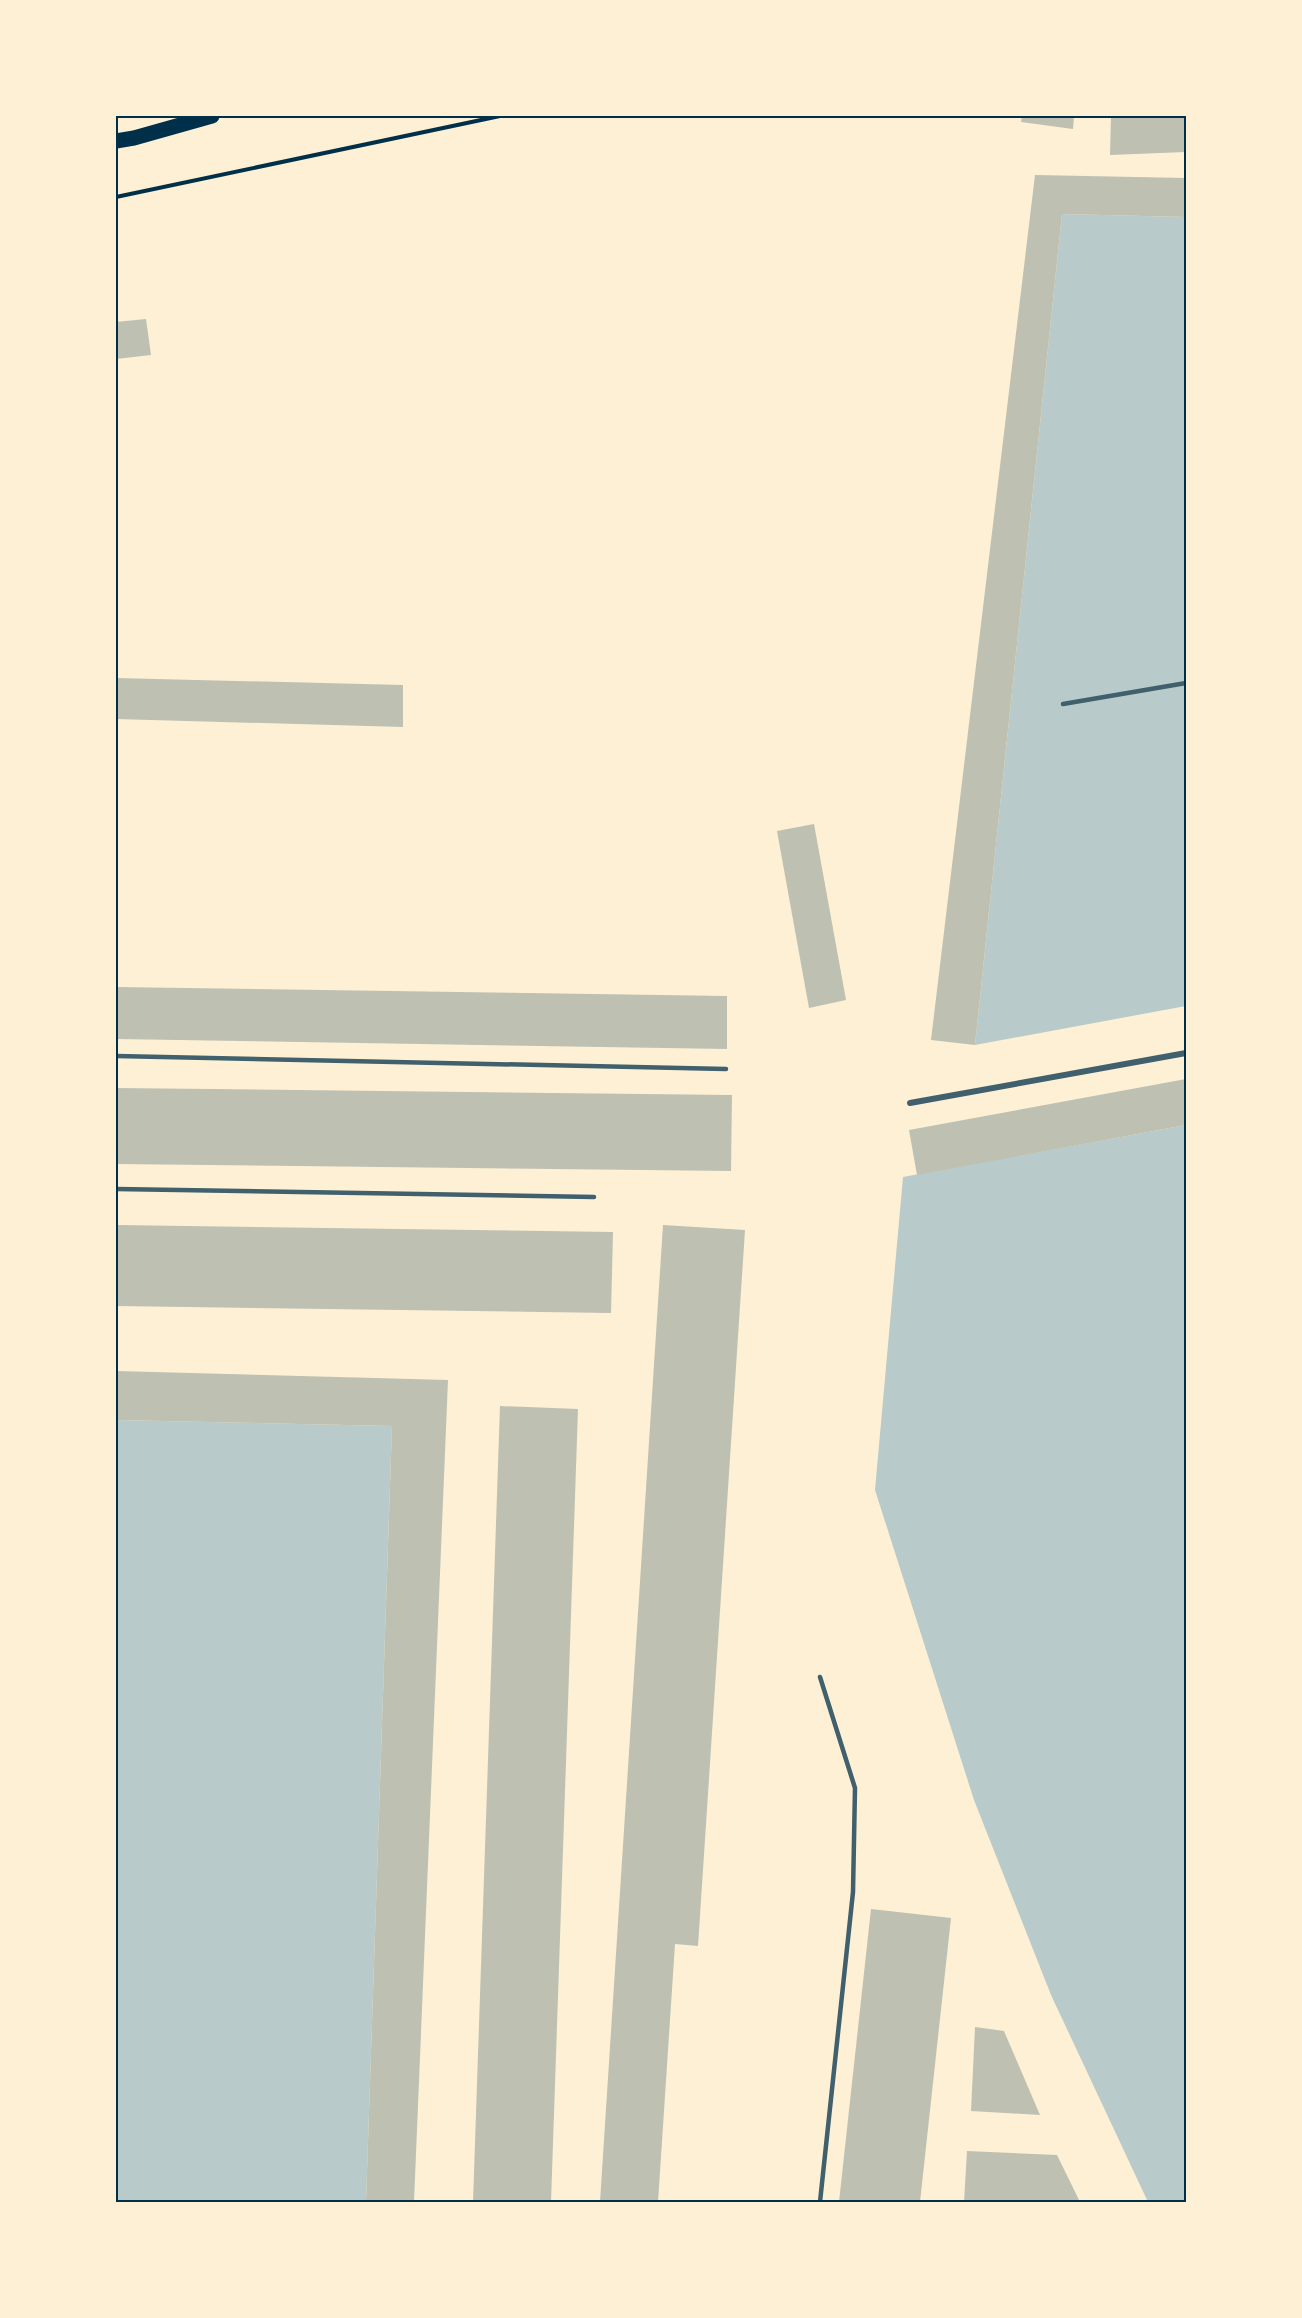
<svg xmlns="http://www.w3.org/2000/svg" width="1302" height="2318" font-family="Roboto,sans-serif">
	<style>
		.green { fill: #b9caca }
		.building { fill: #bec0b2 }
		.lines { fill: none; stroke-linecap: round; stroke-linejoin: round }
		.path { stroke: #003049; stroke-width: 4 }
		.service { stroke: #3f606c; stroke-width: 4.5 }
		.minor { stroke: #3f606c; stroke-width: 6 }
		.primary { stroke: #003049; stroke-width: 15 }
		.neatline { fill: none; stroke: #003049; stroke-width: 2 }
	</style>
	<rect width="100%" height="100%" fill="#fdf0d5"/>
	<g class="green">
		<polygon points="1062,214 1186,217 1186,1006 975,1045"/>
		<polygon points="1186,1125 1186,2202 1148,2202 1051,1995 974,1800 875,1490 903,1177"/>
		<polygon points="116,1420 392,1426 366,2202 116,2202"/>
	</g>
	<g class="building">
		<polygon points="1022,116 1074,116 1073,129 1021,122"/>
		<polygon points="1111,116 1186,116 1186,152 1110,155"/>
		<polygon points="1035,175 1186,178 1186,217 1062,214 975,1045 931,1040"/>
		<polygon points="146,319 151,355 116,359 116,322"/>
		<polygon points="116,678 403,685 403,727 116,719"/>
		<polygon points="814,824 846,1000 809,1008 777,831"/>
		<polygon points="116,987 727,996 727,1049 116,1039"/>
		<polygon points="1186,1079 1186,1125 917,1175 909,1130"/>
		<polygon points="116,1088 732,1095 731,1171 116,1164"/>
		<polygon points="116,1225 613,1232 611,1313 116,1306"/>
		<polygon points="663,1225 745,1230 698,1946 675,1944 658,2202 600,2202"/>
		<polygon points="116,1371 448,1380 414,2202 366,2202 392,1426 116,1420"/>
		<polygon points="500,1406 578,1409 551,2202 473,2202"/>
		<polygon points="871,1909 951,1918 920,2202 839,2202"/>
		<polygon points="975,2027 1004,2031 1040,2115 971,2111"/>
		<polygon points="967,2151 1057,2155 1080,2202 964,2202"/>
	</g>
	<g class="lines">
		<polyline class="path" points="116,197 500,116"/>
		<g class="service">
			<polyline points="1063,704 1186,683"/>
			<polyline points="116,1056 726,1069"/>
			<polyline points="116,1189 594,1197"/>
			<polyline points="820,2202 853,1892 855,1788 820,1677"/>
		</g>
		<polyline class="minor" points="910,1103 1186,1053"/>
		<polyline class="primary" points="116,141 134,138 212,116"/>
	</g>
	<rect width="1302" height="2318" fill="none" stroke="#fdf0d5" stroke-width="234"/>
	<rect x="117" y="117" width="1068" height="2084" class="neatline"/>
</svg>
